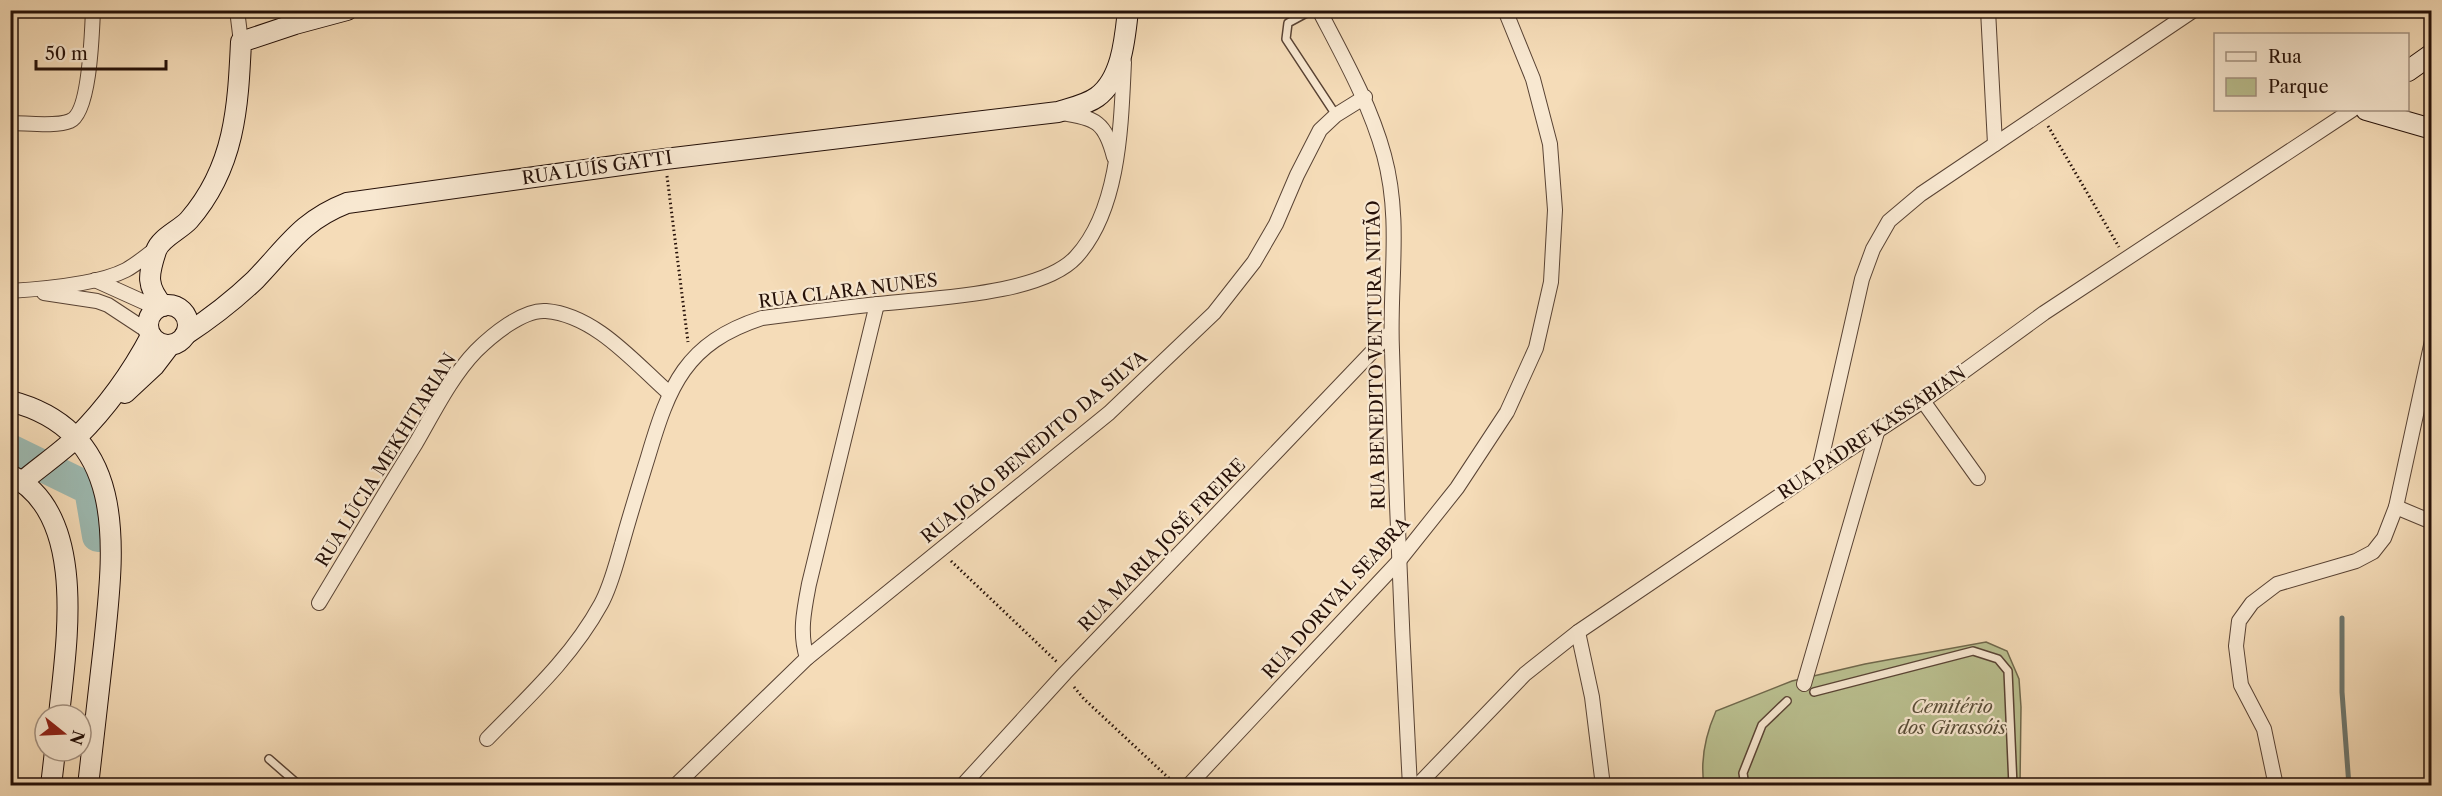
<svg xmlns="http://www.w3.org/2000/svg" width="2442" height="796" font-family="'Libre Caslon Text',serif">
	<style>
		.green { fill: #bac090; stroke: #70684c; stroke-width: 1.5 }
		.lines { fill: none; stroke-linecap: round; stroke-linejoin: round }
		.stream { stroke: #6d776f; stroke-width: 5 }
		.river { stroke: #9dbbb3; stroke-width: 32 }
		.lane-casing { stroke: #594334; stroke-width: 10 }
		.street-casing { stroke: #594334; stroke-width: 16 }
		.secondary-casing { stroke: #251008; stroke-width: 22 }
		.path { stroke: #251008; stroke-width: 3; stroke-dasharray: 1.5 3; stroke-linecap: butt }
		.lane { stroke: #f8e8d1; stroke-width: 7 }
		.street { stroke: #f8e8d1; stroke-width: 14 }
		.secondary { stroke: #f8e8d1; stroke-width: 20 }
		.labels { text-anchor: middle; stroke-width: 4.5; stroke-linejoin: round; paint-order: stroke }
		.street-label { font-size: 18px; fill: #251008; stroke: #f8e8d1 }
		.park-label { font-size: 18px; font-style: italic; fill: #594e38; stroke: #f8e8d1 }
	</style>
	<rect width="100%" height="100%" fill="#f5dcb8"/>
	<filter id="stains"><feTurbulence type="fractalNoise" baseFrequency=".00333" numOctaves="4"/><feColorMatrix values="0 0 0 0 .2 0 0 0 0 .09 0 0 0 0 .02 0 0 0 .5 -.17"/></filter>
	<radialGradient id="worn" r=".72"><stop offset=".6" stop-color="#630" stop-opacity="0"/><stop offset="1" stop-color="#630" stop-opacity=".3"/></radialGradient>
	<path class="green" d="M1986,642L2007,651L2019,679L2021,707L2020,785H1704C1700,759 1705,736 1716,711L1792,681L1865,664Z"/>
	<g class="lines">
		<polyline class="stream" points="2342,618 2342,692 2349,786"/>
		<polyline class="river" points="10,450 90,489 98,536"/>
		<defs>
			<g id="lane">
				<polyline points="1312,10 1288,23 1286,39 1336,115"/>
				<polyline points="1814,692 1973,651 1998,659 2008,671 2013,786"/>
				<polyline points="269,759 300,786"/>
				<polyline points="1745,786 1743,773 1762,725 1787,701"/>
			</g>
			<g id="street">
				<polyline points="237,10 241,42"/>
				<path d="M1319,10C1344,58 1370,104 1384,155C1402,221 1389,283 1392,350C1396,495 1402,640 1410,786"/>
				<polyline points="1988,10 1995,144"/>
				<path d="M1062,113C1096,118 1105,122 1114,157"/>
				<path d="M10,123C26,123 57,127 70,121C90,113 92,31 93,10"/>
				<polyline points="95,280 157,308"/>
				<path d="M10,291C42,289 99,284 126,270C137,264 147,255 157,248"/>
				<polyline points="44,293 97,301 108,305 149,332"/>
				<polyline points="1923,401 1978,478"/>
				<polyline points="1819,469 1862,279 1873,249 1889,221 1921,194 2194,10"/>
				<polyline points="2396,507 2432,522"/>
				<path d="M319,603C351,550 383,496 416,443C434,412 451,377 476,351C491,336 523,309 546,311C595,315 634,362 669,393"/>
				<polyline points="1578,632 1592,697 1603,786"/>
				<path d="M807,658C799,633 804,610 809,584L877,304"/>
				<polyline points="1804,684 1878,429"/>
				<path d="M487,739C528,697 572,657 601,604C611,586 616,564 622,544C630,515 639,486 648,457C669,386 685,343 762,318C801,313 840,308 879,304C930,298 1041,295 1076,257C1120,209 1121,124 1124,62"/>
				<polyline points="675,786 807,658 1109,413 1214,313 1254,262 1276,224 1297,175 1320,130 1336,115 1365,97"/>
				<polyline points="962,786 1065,673 1391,332"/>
				<polyline points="1188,786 1398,562 1457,488 1507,412 1536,348 1551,282 1555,210 1550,144 1533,79 1505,10"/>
				<polyline points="1417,786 1525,674 1578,632 1819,469 1923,401 2044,313 2352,110"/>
				<polyline points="2276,786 2264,729 2241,685 2236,646 2239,621 2252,603 2277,584 2356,561 2373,552 2384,538 2396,507 2432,341"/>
			</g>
			<g id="secondary">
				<polyline points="2408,71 2432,54"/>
				<polyline points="2366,110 2432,129"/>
				<circle cx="168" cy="325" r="20"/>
				<path d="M163,306C146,286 148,275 156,251C160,238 180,230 189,220C235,167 238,107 241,42L295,24L347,10"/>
				<path d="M185,335C211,318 233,301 255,280C287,247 301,221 347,203L665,159L1058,112C1070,108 1086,105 1097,97C1122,79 1125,38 1128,10"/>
				<polyline points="125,393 154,366 170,345"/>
				<path d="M10,401C130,432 114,548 104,645C99,692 93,739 88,786"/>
				<path d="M10,475C89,513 66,646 59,715"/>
				<path d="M23,481C41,466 60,453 77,437C106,408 132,372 151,336"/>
				<polyline points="51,786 55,751"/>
			</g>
		</defs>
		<use href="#lane" class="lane-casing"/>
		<use href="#street" class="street-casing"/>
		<use href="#secondary" class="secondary-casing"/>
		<g class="path">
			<polyline points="2048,126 2119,247"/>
			<polyline points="667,176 688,342"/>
			<polyline points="951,561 1057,662"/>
			<polyline points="1074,687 1084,699 1173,782"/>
		</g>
		<use href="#lane" class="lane"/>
		<use href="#street" class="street"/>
		<use href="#secondary" class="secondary"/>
	</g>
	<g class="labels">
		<g class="street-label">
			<text transform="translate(597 168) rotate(-8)" y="6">RUA LUÍS GATTI</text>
			<text transform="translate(848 291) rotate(-7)" y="6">RUA CLARA NUNES</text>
			<text transform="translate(1376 355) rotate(-91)" y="6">RUA BENEDITO VENTURA NITÃO</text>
			<text transform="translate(1872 433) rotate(-34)" y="6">RUA PADRE KASSABIAN</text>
			<text transform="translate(1034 447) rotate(-40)" y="6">RUA JOÃO BENEDITO DA SILVA</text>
			<text transform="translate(386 460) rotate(-58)" y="6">RUA LÚCIA MEKHITARIAN</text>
			<text transform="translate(1162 545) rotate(-46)" y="6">RUA MARIA JOSÉ FREIRE</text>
			<text transform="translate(1336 598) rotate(-48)" y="6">RUA DORIVAL SEABRA</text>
		</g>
		<g class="park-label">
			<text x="1952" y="713">Cemitério<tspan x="1952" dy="21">dos Girassóis</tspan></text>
		</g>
	</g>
	<rect width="2442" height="796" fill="none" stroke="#f5dcb8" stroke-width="36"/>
	<rect x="12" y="12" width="2418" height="772" fill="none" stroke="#251008" stroke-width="3"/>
	<rect x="18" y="18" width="2406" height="760" fill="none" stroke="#251008" stroke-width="1.5"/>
	<rect x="2214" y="33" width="195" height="78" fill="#f8e8d1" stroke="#a49281" stroke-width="1.5"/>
	<rect x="2226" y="52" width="30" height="9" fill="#f8e8d1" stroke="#a49281" stroke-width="1.5"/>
	<text x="2268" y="63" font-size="18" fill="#251008">Rua</text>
	<rect x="2226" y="78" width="30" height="18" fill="#bac090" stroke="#a49281" stroke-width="1.5"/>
	<text x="2268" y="93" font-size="18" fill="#251008">Parque</text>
	<g transform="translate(63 733) rotate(108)"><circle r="28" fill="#f8e8d1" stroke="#a49281" stroke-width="1.5"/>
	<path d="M0-4.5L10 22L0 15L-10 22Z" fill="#8f2418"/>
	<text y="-9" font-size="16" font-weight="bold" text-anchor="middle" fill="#251008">N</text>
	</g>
	<path d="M36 60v9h130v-9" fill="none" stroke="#251008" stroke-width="3"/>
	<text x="45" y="60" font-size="18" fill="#251008" stroke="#f8e8d1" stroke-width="4.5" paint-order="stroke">50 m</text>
	<rect width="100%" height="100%" filter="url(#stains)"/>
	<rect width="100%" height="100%" fill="url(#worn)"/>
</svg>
